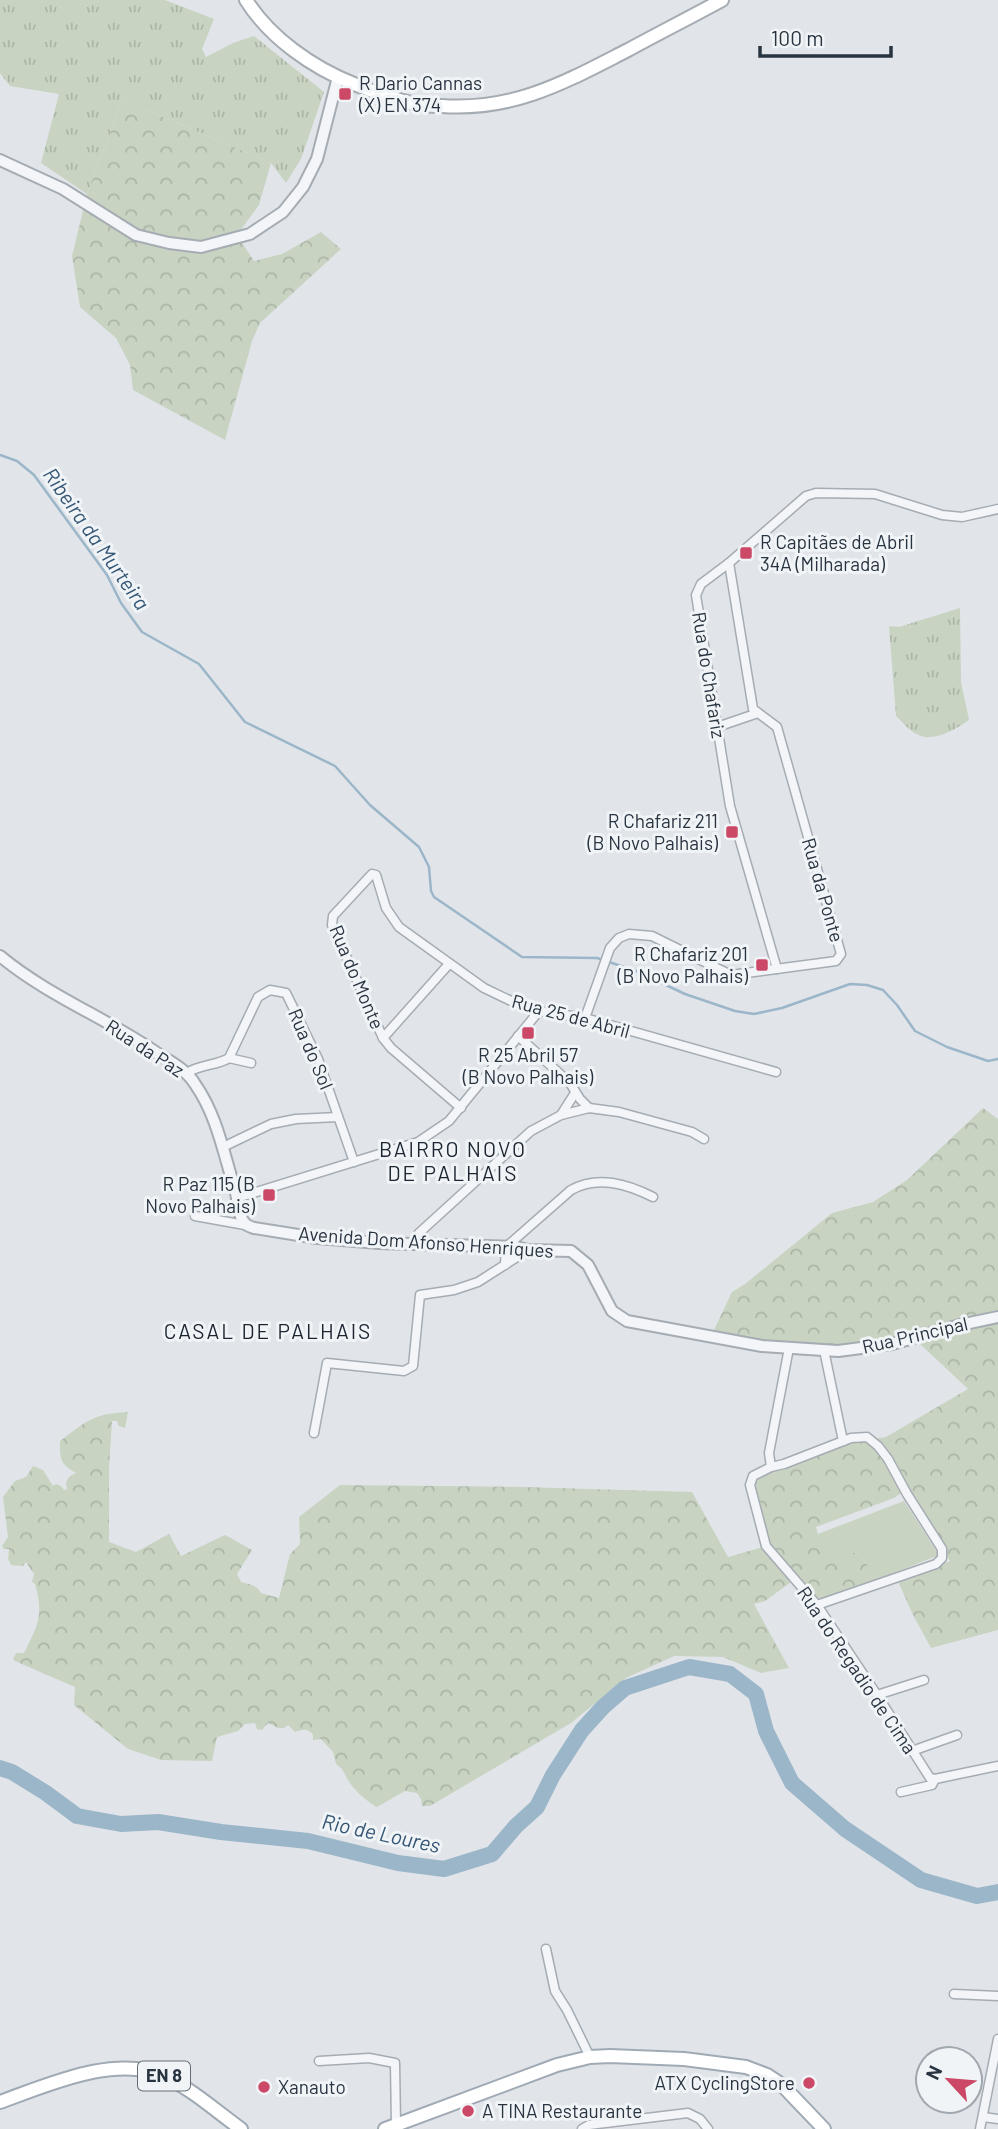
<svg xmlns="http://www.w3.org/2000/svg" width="998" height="2129" font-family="Barlow,sans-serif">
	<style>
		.grass { fill: url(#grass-tufts) }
		.forest { fill: url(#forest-crowns) }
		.garden { fill: #c8d3c2 }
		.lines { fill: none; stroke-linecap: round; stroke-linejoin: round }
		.stream { stroke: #9cb6c9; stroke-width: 2.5 }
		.river { stroke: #9cb6c9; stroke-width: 16 }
		.minor-casing { stroke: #a6acb3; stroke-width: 11 }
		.tertiary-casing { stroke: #a6acb3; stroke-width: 14 }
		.secondary-casing { stroke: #a6acb3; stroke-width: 16 }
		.primary-casing { stroke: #a0aab5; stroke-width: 16 }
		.minor { stroke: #f3f5f8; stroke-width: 8 }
		.tertiary { stroke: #f3f5f8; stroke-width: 10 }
		.secondary { stroke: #fff; stroke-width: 12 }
		.primary { stroke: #fff; stroke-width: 12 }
		.poi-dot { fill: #cc4867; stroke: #f0f4f7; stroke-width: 2.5 }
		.labels { text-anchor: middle; stroke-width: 6; stroke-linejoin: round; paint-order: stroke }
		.shield { fill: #f0f4f7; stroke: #656e78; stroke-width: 2 }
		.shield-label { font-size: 18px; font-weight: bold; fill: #293441 }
		.poi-label { font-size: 19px; fill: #293441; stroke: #f0f4f7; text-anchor: start }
		.street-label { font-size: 19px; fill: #293441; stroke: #f0f4f7 }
		.water-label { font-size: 21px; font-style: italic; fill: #345674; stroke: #f0f4f7 }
		.neighbourhood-label { font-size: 21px; letter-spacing: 2px; fill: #1c2531; stroke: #f0f4f7 }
	</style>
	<defs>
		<pattern id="grass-tufts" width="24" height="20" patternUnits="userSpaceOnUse" patternTransform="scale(1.75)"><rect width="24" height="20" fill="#c8d3c2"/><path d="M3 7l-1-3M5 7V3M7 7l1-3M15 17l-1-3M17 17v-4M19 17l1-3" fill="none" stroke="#acb6a8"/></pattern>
		<pattern id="forest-crowns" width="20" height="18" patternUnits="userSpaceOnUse" patternTransform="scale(1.75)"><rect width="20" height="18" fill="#c8d3c2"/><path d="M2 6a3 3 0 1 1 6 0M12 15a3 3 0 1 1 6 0" fill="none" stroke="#acb6a8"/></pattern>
	</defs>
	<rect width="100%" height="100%" fill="#e1e5e9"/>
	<g class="grass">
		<polygon points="0,0 165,0 214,19 202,49 206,57 233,43 254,36 324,92 301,159 286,183 271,163 123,100 87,194 41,163 59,94 10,86 0,73"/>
		<path d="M960,608L961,682L969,720C958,728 939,739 925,737C914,736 903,723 896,716L889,626L899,627Z"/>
	</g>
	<g class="forest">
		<polygon points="123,100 271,163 259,205 237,235 254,261 282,254 321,232 341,249 260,323 252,341 225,440 133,390 130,365 116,338 80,307 72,256 87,194"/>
		<path d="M983,1108L998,1119V1630L931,1648L912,1613L897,1579L950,1561L907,1489L894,1498L816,1527L818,1534L857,1552L879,1579L825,1598H813L791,1582L765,1601L754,1604L789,1668L761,1673L723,1657L674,1656L626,1678L571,1723L430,1806H422L421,1799L417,1793L405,1791L377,1807C368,1802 356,1792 350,1783C345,1776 344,1769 336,1764L333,1752L321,1739L313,1740V1735C308,1728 303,1729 295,1732L288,1725L284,1728H278L268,1723L262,1730L257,1729L255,1723L245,1724L238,1731L217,1737L212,1761L161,1760L128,1749L74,1705L75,1687L15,1661L13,1659L16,1653H24C38,1625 44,1616 35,1584L32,1582L34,1574L26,1562L23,1566L11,1565L8,1559L9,1549H4L2,1546L8,1537L3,1497L15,1481L26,1477L33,1466L43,1470L53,1486L56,1484L61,1486L64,1490L67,1489L66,1482L70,1476L76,1473C60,1464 60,1459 60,1441C87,1421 92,1414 128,1412L125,1428L119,1426L117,1421H112L109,1468V1542L136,1552L169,1534L181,1556L225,1535L252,1550L237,1574L241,1582C250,1585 256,1584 261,1593L279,1598L290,1554L300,1544L299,1517L340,1485L523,1487L692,1492L728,1557L763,1547L752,1485L760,1475L840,1445L886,1437L968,1389L919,1343L865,1354L838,1356L782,1353L714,1330L732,1292L745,1284L832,1213L873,1202L907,1180Z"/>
	</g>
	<polygon class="garden" points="904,1501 939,1555 879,1579 857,1552 837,1559 818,1534"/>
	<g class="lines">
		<polyline class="stream" points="0,455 17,461 34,475 107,575 121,603 142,632 199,664 245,722 335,766 370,805 419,847 429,867 431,891 434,897 522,957 597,958 636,971 685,994 735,1011 754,1014 782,1008 850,984 867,985 883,990 897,1005 915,1031 947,1047 988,1061 998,1059"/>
		<polyline class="river" points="0,1768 12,1772 46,1793 77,1816 121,1824 158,1822 221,1832 308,1841 398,1863 444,1869 492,1854 516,1826 537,1807 553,1775 582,1730 603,1707 625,1688 689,1667 730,1674 756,1694 766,1731 792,1783 845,1829 921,1880 977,1896 998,1892"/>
		<defs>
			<g id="minor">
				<polyline points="717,727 758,713"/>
				<polyline points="777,969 730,806 696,595 701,584 729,563 806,496 816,493 875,494 942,515 962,517 998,509"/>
				<polyline points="585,1018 610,948 619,938 629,934 652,936 731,975 836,961 841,954 777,727 753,709 729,563"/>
				<polyline points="518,1036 570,1083 580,1099 589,1108"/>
				<polyline points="383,1038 449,964"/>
				<polyline points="229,1058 251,1063"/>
				<path d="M187,1073C200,1064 216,1066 229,1058L258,997L270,990L286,993L318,1059L354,1162"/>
				<polyline points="461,1108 391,1048 383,1038 332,925 333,916 372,874 376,875 386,908 399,927 484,988 509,1000 539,1011 585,1018 776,1072"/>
				<polyline points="561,1115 575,1093"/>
				<polyline points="223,1147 271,1124 296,1119 338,1117"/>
				<polyline points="237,1198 418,1142 449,1121 539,1011"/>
				<polyline points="195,1216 245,1225"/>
				<polyline points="412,1244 419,1233 531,1131 561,1115 589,1108 619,1112 692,1132 704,1139"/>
				<path d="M505,1265L506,1247L571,1190C598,1175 627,1184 653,1197"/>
				<polyline points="789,1348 769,1453 771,1467 753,1476 750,1485 766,1546 817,1605 877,1695 930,1778 935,1779 998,1766"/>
				<polyline points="824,1350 843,1441"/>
				<polyline points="314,1433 327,1363 404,1371 413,1366 420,1295 454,1290 478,1282 528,1250"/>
				<polyline points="771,1467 784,1464 851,1438 867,1437 878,1446 888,1459 907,1494 942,1549 942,1558 936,1564 817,1605"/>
				<polyline points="877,1695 924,1680"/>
				<polyline points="912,1751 957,1735"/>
				<polyline points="901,1792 932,1785 935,1779"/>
				<polyline points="546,1949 555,1991 567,2010 590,2057"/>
				<polyline points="954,1994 998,1996"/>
				<polyline points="319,2061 369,2058 395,2063 396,2125"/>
				<polyline points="983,2117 998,2119"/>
				<polyline points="582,2129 589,2125 688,2113 700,2119 708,2129"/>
				<polyline points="980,2129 998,2039"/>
			</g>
			<g id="tertiary">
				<polyline points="0,160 63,189 136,235 169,243 201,247 250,234 283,212 303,187 317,159 338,77"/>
				<path d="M0,956C47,995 104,1017 154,1051C169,1061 186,1069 195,1084C218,1117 224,1156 236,1193C238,1202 238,1211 242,1219C245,1225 248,1226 254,1228L317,1238L379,1243L516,1247L528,1250L571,1251L588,1265L612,1311L627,1321L762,1346L838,1351L892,1344L960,1325L998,1317"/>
			</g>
			<path id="secondary" d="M246,0C270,38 313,68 354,84C374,92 394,99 415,104C423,106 433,106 442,106C515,111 565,82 628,50C659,33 691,17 722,0"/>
			<g id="primary">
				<path d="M0,2102C48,2085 117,2053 166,2077C193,2090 216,2111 241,2129"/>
				<polyline points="385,2129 557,2065 590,2057 610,2056 684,2059 746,2067 767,2075 782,2085 824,2129"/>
			</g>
		</defs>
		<use href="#minor" class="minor-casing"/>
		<use href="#tertiary" class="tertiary-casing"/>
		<use href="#secondary" class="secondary-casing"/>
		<use href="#primary" class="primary-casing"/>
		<use href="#minor" class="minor"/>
		<use href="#tertiary" class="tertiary"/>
		<use href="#secondary" class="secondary"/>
		<use href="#primary" class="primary"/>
	</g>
	<g class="poi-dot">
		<rect x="338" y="87" width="14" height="14" rx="3.5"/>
		<rect x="739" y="546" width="14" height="14" rx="3.5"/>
		<rect x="725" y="825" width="14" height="14" rx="3.5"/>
		<rect x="755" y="958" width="14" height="14" rx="3.5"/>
		<rect x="521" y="1026" width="14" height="14" rx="3.5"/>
		<rect x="262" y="1188" width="14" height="14" rx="3.5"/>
		<circle cx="809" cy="2083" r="7"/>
		<circle cx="264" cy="2087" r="7"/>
		<circle cx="468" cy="2111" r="7"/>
	</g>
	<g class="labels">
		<rect class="shield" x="138" y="2061.5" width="52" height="29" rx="5"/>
		<g class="shield-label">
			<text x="164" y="2082">EN 8</text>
		</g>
		<g class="poi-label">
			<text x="359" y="90">R Dario Cannas<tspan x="359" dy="22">(X) EN 374</tspan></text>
			<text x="760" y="549">R Capitães de Abril<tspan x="760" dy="22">34A (Milharada)</tspan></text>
			<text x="718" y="828" text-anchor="end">R Chafariz 211<tspan x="718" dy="22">(B Novo Palhais)</tspan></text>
			<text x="748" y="961" text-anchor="end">R Chafariz 201<tspan x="748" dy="22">(B Novo Palhais)</tspan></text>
			<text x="528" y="1062" text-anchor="middle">R 25 Abril 57<tspan x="528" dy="22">(B Novo Palhais)</tspan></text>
			<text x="255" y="1191" text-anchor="end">R Paz 115 (B<tspan x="255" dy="22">Novo Palhais)</tspan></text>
			<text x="795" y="2090" text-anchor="end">ATX CyclingStore</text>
			<text x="278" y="2094">Xanauto</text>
			<text x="482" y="2118">A TINA Restaurante</text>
		</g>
		<g class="street-label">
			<text transform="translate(709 675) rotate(81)" y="7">Rua do Chafariz</text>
			<text transform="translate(823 890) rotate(74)" y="7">Rua da Ponte</text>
			<text transform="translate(357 977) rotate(67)" y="7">Rua do Monte</text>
			<text transform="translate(571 1016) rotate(15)" y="7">Rua 25 de Abril</text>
			<text transform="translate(145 1048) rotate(33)" y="7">Rua da Paz</text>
			<text transform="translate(311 1049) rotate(67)" y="7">Rua do Sol</text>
			<text transform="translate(426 1242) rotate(4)" y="7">Avenida Dom Afonso Henriques</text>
			<text transform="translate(915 1335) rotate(-13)" y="7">Rua Principal</text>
			<text transform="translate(857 1670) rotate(56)" y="7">Rua do Regadio de Cima</text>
		</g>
		<g class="water-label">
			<text transform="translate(96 539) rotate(55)" y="7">Ribeira da Murteira</text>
			<text transform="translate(381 1834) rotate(12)" y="7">Rio de Loures</text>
		</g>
		<g class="neighbourhood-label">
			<text x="453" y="1157">BAIRRO NOVO<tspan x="453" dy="24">DE PALHAIS</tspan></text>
			<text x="268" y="1339">CASAL DE PALHAIS</text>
		</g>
	</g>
	<g transform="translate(949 2080) rotate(296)"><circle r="33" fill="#f0f4f7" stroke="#a0a7ae" stroke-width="2"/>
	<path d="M0-5L12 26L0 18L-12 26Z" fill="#cc4867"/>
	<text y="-10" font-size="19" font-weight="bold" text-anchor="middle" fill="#293441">N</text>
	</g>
	<path d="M760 46v10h131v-10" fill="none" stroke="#293441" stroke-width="3.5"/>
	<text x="771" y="46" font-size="21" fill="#293441" stroke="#f0f4f7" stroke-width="5" paint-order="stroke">100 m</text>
</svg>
